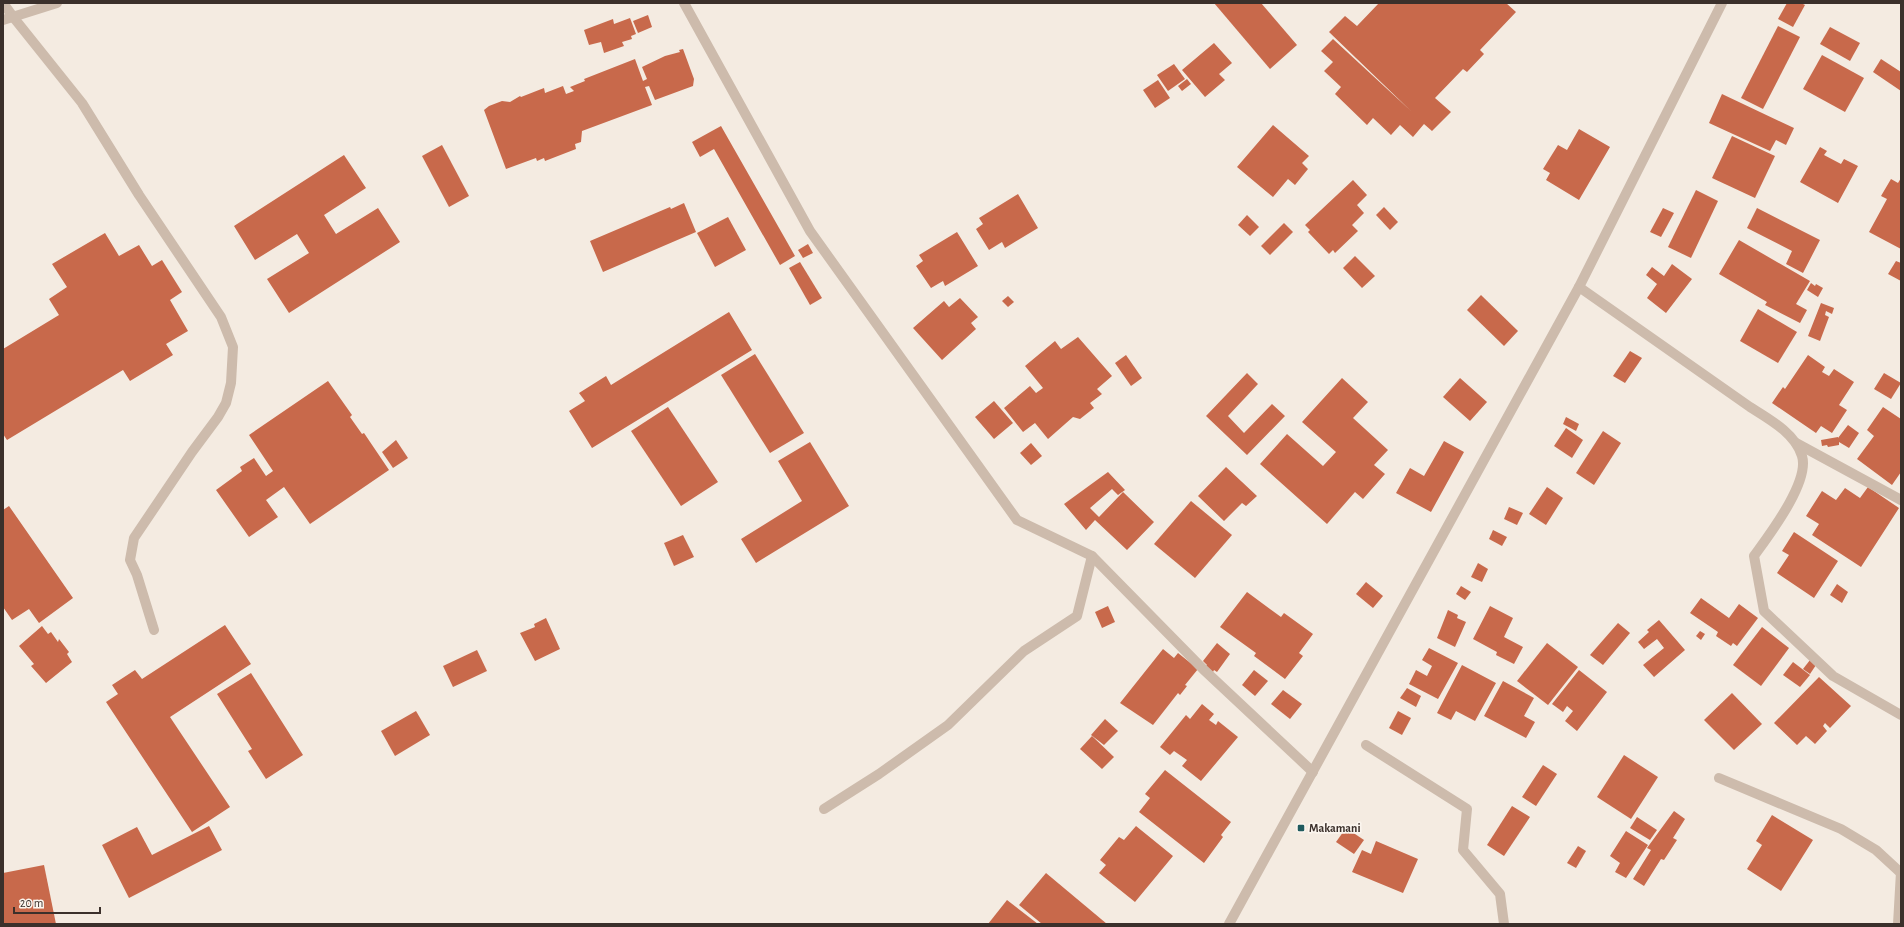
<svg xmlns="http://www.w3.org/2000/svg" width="1904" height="927" font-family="'Alegreya Sans',sans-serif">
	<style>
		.building { fill: #c8694b }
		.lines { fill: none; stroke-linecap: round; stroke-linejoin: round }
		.service { stroke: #cdbbac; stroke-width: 10 }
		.minor { stroke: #cdbbac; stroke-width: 10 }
		.poi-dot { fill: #1f5a5e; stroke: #fbf5ee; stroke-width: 1.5 }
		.labels { text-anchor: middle; stroke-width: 3.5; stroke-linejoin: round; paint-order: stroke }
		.poi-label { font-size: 12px; font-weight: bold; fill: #3b302b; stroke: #fbf5ee; text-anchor: start }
	</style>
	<rect width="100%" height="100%" fill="#f4ebe1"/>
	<g class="building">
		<polygon points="1214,3 1261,3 1297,45 1270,69"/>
		<polygon points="1379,3 1506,3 1516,12 1480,50 1484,54 1467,72 1463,69 1435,98 1451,112 1432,131 1424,124 1413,137 1400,125 1391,135 1373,118 1367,125 1335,94 1341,87 1324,71 1333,62 1321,51 1333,39 1411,111 1329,32 1345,16 1357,26"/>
		<polygon points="1787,3 1801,3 1805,5 1793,27 1778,19"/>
		<polygon points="648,15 652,27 638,33 633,21"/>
		<polygon points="630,18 636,34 631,36 632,39 622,42 624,46 604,53 601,42 589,45 584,30 613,19 614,24"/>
		<polygon points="1778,26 1800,37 1763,109 1741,98"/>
		<polygon points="1830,27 1860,43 1850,61 1820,44"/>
		<polygon points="1214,43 1232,63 1219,74 1225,80 1205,97 1182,70"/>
		<polygon points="683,49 694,79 693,86 655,100 649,86 645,87 652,105 582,131 581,142 575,144 576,149 545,161 544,158 537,161 536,158 506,169 484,110 489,106 502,101 510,102 520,96 521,97 544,88 545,93 563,86 566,94 574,91 570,87 585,81 584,79 635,59 643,81 647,79 642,67 665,56 680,52 679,50"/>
		<polygon points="1822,55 1864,78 1845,112 1803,89"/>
		<polygon points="1881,59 1901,72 1901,91 1873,72"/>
		<polygon points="1174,64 1185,79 1168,91 1157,75"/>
		<polygon points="1187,79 1191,84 1182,91 1178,86"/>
		<polygon points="1158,80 1170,98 1155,108 1143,90"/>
		<polygon points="1722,94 1794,128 1786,145 1776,140 1770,151 1709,123"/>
		<polygon points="1273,125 1309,156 1302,163 1308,169 1295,185 1288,179 1273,197 1237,167"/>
		<polygon points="721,126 795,256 780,265 714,149 700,157 692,142"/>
		<polygon points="1579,129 1610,147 1579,200 1546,180 1550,173 1543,169 1558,145 1567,150"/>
		<polygon points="1732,136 1775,156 1755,198 1712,178"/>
		<polygon points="442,145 469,196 449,207 422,156"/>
		<polygon points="1820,147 1827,151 1824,155 1841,164 1844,159 1858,166 1838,203 1800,182"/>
		<polygon points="344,155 366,188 324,215 336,234 378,208 400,242 289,313 267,279 309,253 297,234 255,260 234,226"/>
		<polygon points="1901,178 1901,249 1869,232 1887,199 1881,196 1891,179 1898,183"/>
		<polygon points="1353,180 1367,195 1357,205 1364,213 1352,225 1358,231 1335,253 1333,250 1329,254 1308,232 1310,230 1305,225"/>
		<polygon points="1696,190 1718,201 1691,258 1668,247"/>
		<polygon points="1018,194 1038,228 1005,248 1002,242 989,250 976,229 983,224 979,218"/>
		<polygon points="684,203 696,232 603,272 590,241 670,207 671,209"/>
		<polygon points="1384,207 1398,222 1390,230 1376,215"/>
		<polygon points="1663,208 1674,213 1661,237 1650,232"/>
		<polygon points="1757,208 1820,240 1803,273 1786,264 1792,251 1747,228"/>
		<polygon points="1247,215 1259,227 1250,236 1238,225"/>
		<polygon points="728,217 746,250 715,267 697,233"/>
		<polygon points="1284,223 1293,232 1270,255 1261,246"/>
		<polygon points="957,232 978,266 945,286 943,281 931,288 916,266 923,261 919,255"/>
		<polygon points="105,233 119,256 139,245 152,266 162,260 182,292 170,300 188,331 166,344 173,355 130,381 123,370 7,440 3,434 3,349 59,315 49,299 67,287 52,264"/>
		<polygon points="1739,240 1810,281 1796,304 1807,310 1800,323 1765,305 1767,302 1719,274"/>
		<polygon points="808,244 813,253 803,258 798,250"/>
		<polygon points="1355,256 1375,276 1362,288 1343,268"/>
		<polygon points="1896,261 1901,263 1901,281 1888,274"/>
		<polygon points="800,262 822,298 810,305 789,268"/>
		<polygon points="1672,264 1692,279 1666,313 1647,298 1657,284 1646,275 1652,267 1664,276"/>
		<polygon points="1811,283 1815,286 1816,284 1823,288 1818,297 1807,290"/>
		<polygon points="1481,295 1518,331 1504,346 1467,310"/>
		<polygon points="1008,296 1014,302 1008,307 1002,301"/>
		<polygon points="960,298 978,317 971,323 976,329 942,360 913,328 944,301 949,307"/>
		<polygon points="1821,303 1834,308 1832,314 1826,311 1825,315 1829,317 1820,341 1808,336"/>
		<polygon points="1758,309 1797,332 1778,363 1740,341"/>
		<polygon points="729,312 752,350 592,448 569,411 585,401 579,393 606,376 611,385"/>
		<polygon points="1078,337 1112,376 1097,389 1102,394 1090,403 1094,408 1080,419 1073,417 1048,439 1035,423 1023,432 1004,408 1030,386 1036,393 1043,388 1025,366 1055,341 1061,349"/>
		<polygon points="1630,351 1642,358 1625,383 1613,376"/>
		<polygon points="755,354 804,433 770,453 721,375"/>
		<polygon points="1126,355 1142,378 1131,386 1115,363"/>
		<polygon points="1808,355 1825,367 1822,372 1829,376 1834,369 1854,382 1839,405 1847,410 1832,433 1821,426 1816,433 1772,403 1783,387 1785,389"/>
		<polygon points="1247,373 1258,384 1228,416 1244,433 1272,404 1285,416 1247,455 1206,416"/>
		<polygon points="1884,373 1901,383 1891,399 1874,389"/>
		<polygon points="1342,378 1368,402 1353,418 1388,450 1374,465 1385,474 1363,499 1355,492 1327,524 1260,464 1287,434 1323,466 1336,452 1302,422"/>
		<polygon points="1460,378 1487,402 1470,421 1443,397"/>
		<polygon points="328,381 352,415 350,417 362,434 364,433 389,470 310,524 284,487 266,500 278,517 249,537 216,490 242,471 240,467 254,458 266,476 273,471 249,435"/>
		<polygon points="994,401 1013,423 994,439 975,417"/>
		<polygon points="668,407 718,482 681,506 631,431"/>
		<polygon points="1883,407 1901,419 1901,472 1892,485 1857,459 1874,436 1867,430"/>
		<polygon points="1566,417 1579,424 1576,431 1563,424"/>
		<polygon points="1848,425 1859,433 1849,448 1839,442 1839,445 1828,447 1827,445 1822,446 1821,440 1838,437 1838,438"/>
		<polygon points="1566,428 1583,440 1572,458 1554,446"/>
		<polygon points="1603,431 1621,443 1594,485 1576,473"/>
		<polygon points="396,440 408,458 393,468 382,452"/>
		<polygon points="1444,441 1464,452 1431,512 1396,493 1410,468 1424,476"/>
		<polygon points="810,442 849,506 756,563 741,539 802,501 778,461"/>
		<polygon points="1031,443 1042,456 1031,465 1020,453"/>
		<polygon points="1226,467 1257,496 1246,506 1242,503 1224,521 1198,496"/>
		<polygon points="1108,472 1125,490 1118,495 1112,489 1090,508 1099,517 1123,492 1154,522 1127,550 1095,520 1086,530 1064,504"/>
		<polygon points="1547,487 1563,498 1546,525 1529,514"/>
		<polygon points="1868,487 1899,508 1861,567 1812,535 1819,524 1806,516 1822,491 1836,500 1845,488 1860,498"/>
		<polygon points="1191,501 1232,535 1195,578 1154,544"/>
		<polygon points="9,506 73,598 39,623 29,609 12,620 3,607 3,510"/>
		<polygon points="1509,507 1523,513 1517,525 1504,519"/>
		<polygon points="1493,530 1507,537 1502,546 1489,539"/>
		<polygon points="1794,532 1838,561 1814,598 1777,573 1789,555 1782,551"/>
		<polygon points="683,535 694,557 674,566 664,543"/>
		<polygon points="1478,563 1488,569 1482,582 1471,577"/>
		<polygon points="1366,582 1383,596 1373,608 1356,594"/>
		<polygon points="1837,584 1848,592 1842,603 1830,595"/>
		<polygon points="1461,586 1471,592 1465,600 1456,594"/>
		<polygon points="1247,592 1281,617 1284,613 1313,634 1299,653 1303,656 1285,679 1254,656 1256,653 1220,627"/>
		<polygon points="1701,598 1729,618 1739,604 1758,618 1737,646 1733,643 1731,646 1716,636 1718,632 1690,613"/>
		<polygon points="1108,606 1115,622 1102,628 1095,612"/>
		<polygon points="1490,606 1513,618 1504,637 1523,647 1514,664 1496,655 1497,652 1473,639"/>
		<polygon points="1448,610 1458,615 1457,618 1466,622 1455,647 1437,638"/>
		<polygon points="546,618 560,649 535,661 520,633 535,627 534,624"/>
		<polygon points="1659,620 1685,650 1654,677 1643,665 1664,648 1657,639 1644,649 1638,642 1649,632 1647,630"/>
		<polygon points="1618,623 1630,633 1603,665 1590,655"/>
		<polygon points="225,625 251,664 170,717 230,807 192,832 106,702 118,694 112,685 135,670 142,679"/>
		<polygon points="42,626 48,634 51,632 58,642 59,639 69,652 67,654 72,662 46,683 31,666 34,664 19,646"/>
		<polygon points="1762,627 1789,648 1761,686 1733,665"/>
		<polygon points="1700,631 1705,634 1701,640 1696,636"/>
		<polygon points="1217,643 1230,654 1217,672 1214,670 1213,672 1205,667 1207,665 1203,661"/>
		<polygon points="1547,643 1578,667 1548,705 1517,681"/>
		<polygon points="1429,648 1458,663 1438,699 1409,684 1416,670 1427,676 1432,666 1422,660"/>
		<polygon points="1163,649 1174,658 1178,653 1198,669 1185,685 1187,686 1180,695 1178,693 1153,725 1120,703"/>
		<polygon points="477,650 487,671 453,687 443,666"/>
		<polygon points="1810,660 1816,665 1810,674 1803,669"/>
		<polygon points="1793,662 1810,675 1800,687 1783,675"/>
		<polygon points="1462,665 1496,683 1475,721 1456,711 1451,720 1437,713"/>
		<polygon points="1254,670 1268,681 1255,696 1242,685"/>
		<polygon points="1579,670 1607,692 1577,731 1565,721 1573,711 1567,706 1563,712 1552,704"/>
		<polygon points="251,673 303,755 266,779 248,751 252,749 217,694"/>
		<polygon points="1819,677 1851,706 1830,728 1825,723 1823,726 1827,731 1815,744 1806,736 1797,745 1774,723"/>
		<polygon points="1503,681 1534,698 1524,716 1535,722 1526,738 1484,716"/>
		<polygon points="1407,688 1421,696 1416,707 1400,698"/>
		<polygon points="1283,690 1302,704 1290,719 1271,704"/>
		<polygon points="1732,693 1762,724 1734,750 1704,720"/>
		<polygon points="1202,704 1214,714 1209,720 1216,725 1218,721 1238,737 1201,781 1182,766 1187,760 1174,751 1170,755 1160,747 1186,715 1190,719"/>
		<polygon points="416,711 430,735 395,756 381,731"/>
		<polygon points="1398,711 1411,718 1402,735 1389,728"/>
		<polygon points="1105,719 1118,731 1104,745 1091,735"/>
		<polygon points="1092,736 1114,757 1102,769 1080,749"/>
		<polygon points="1624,755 1658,777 1631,819 1597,797"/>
		<polygon points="1543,765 1557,774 1536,806 1522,797"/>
		<polygon points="1165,770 1231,822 1221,835 1223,837 1204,863 1139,812 1150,798 1145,794"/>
		<polygon points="1512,806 1530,817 1504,856 1487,845"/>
		<polygon points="1674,811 1685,819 1673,838 1677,840 1664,860 1661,859 1644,886 1633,879 1651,850 1647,848"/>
		<polygon points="1772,815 1813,840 1781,891 1747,869 1762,845 1756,841"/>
		<polygon points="1637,817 1657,830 1650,840 1630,828"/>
		<polygon points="209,826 222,850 129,898 102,845 137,827 152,855"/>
		<polygon points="1136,826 1173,856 1135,902 1099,873 1106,865 1100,860 1119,837 1124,840"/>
		<polygon points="1346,828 1364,840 1354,854 1336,842"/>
		<polygon points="1626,831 1648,845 1626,878 1615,872 1620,863 1610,856"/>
		<polygon points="1376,841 1418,859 1403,893 1352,872 1362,850 1371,854"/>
		<polygon points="1578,846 1586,851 1576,868 1567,863"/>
		<polygon points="44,865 56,924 3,924 3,873"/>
		<polygon points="1046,873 1107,924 1042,924 1019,905"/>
		<polygon points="1007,900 1038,924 988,924"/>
	</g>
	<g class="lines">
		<polyline class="service" points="14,18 82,103 139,195 221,317 233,347 231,383 226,403 218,417 192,452 134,538 130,560 137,575 154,630"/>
		<g class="minor">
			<polyline points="3,3 14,18"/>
			<polyline points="684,3 810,231 1017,520 1092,556 1203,669 1313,772"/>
			<polyline points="3,20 57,3"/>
			<path d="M1579,287L1750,407C1769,419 1795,433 1802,456C1810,482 1769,535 1754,556L1764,611L1833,676L1901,715"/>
			<polyline points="1796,443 1901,500"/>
			<polyline points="1366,745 1467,809 1463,850 1500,894 1504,924"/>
			<polyline points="1719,778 1841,829 1876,850 1901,873"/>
			<polyline points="824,809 879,774 948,725 1024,651 1077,616 1092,556"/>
			<polyline points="1229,924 1579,287 1722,3"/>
			<polyline points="1898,924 1901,872"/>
		</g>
	</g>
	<rect class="poi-dot" x="1297" y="824" width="8" height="8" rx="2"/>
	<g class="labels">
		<g class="poi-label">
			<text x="1309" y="832">Makamani</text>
		</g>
	</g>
	<rect width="1904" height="927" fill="none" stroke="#3b302b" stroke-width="8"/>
	<path d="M14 907v6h86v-6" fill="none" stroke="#3b302b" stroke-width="2"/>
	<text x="20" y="907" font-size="12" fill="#3b302b" stroke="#fbf5ee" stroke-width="3" paint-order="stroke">20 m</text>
</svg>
